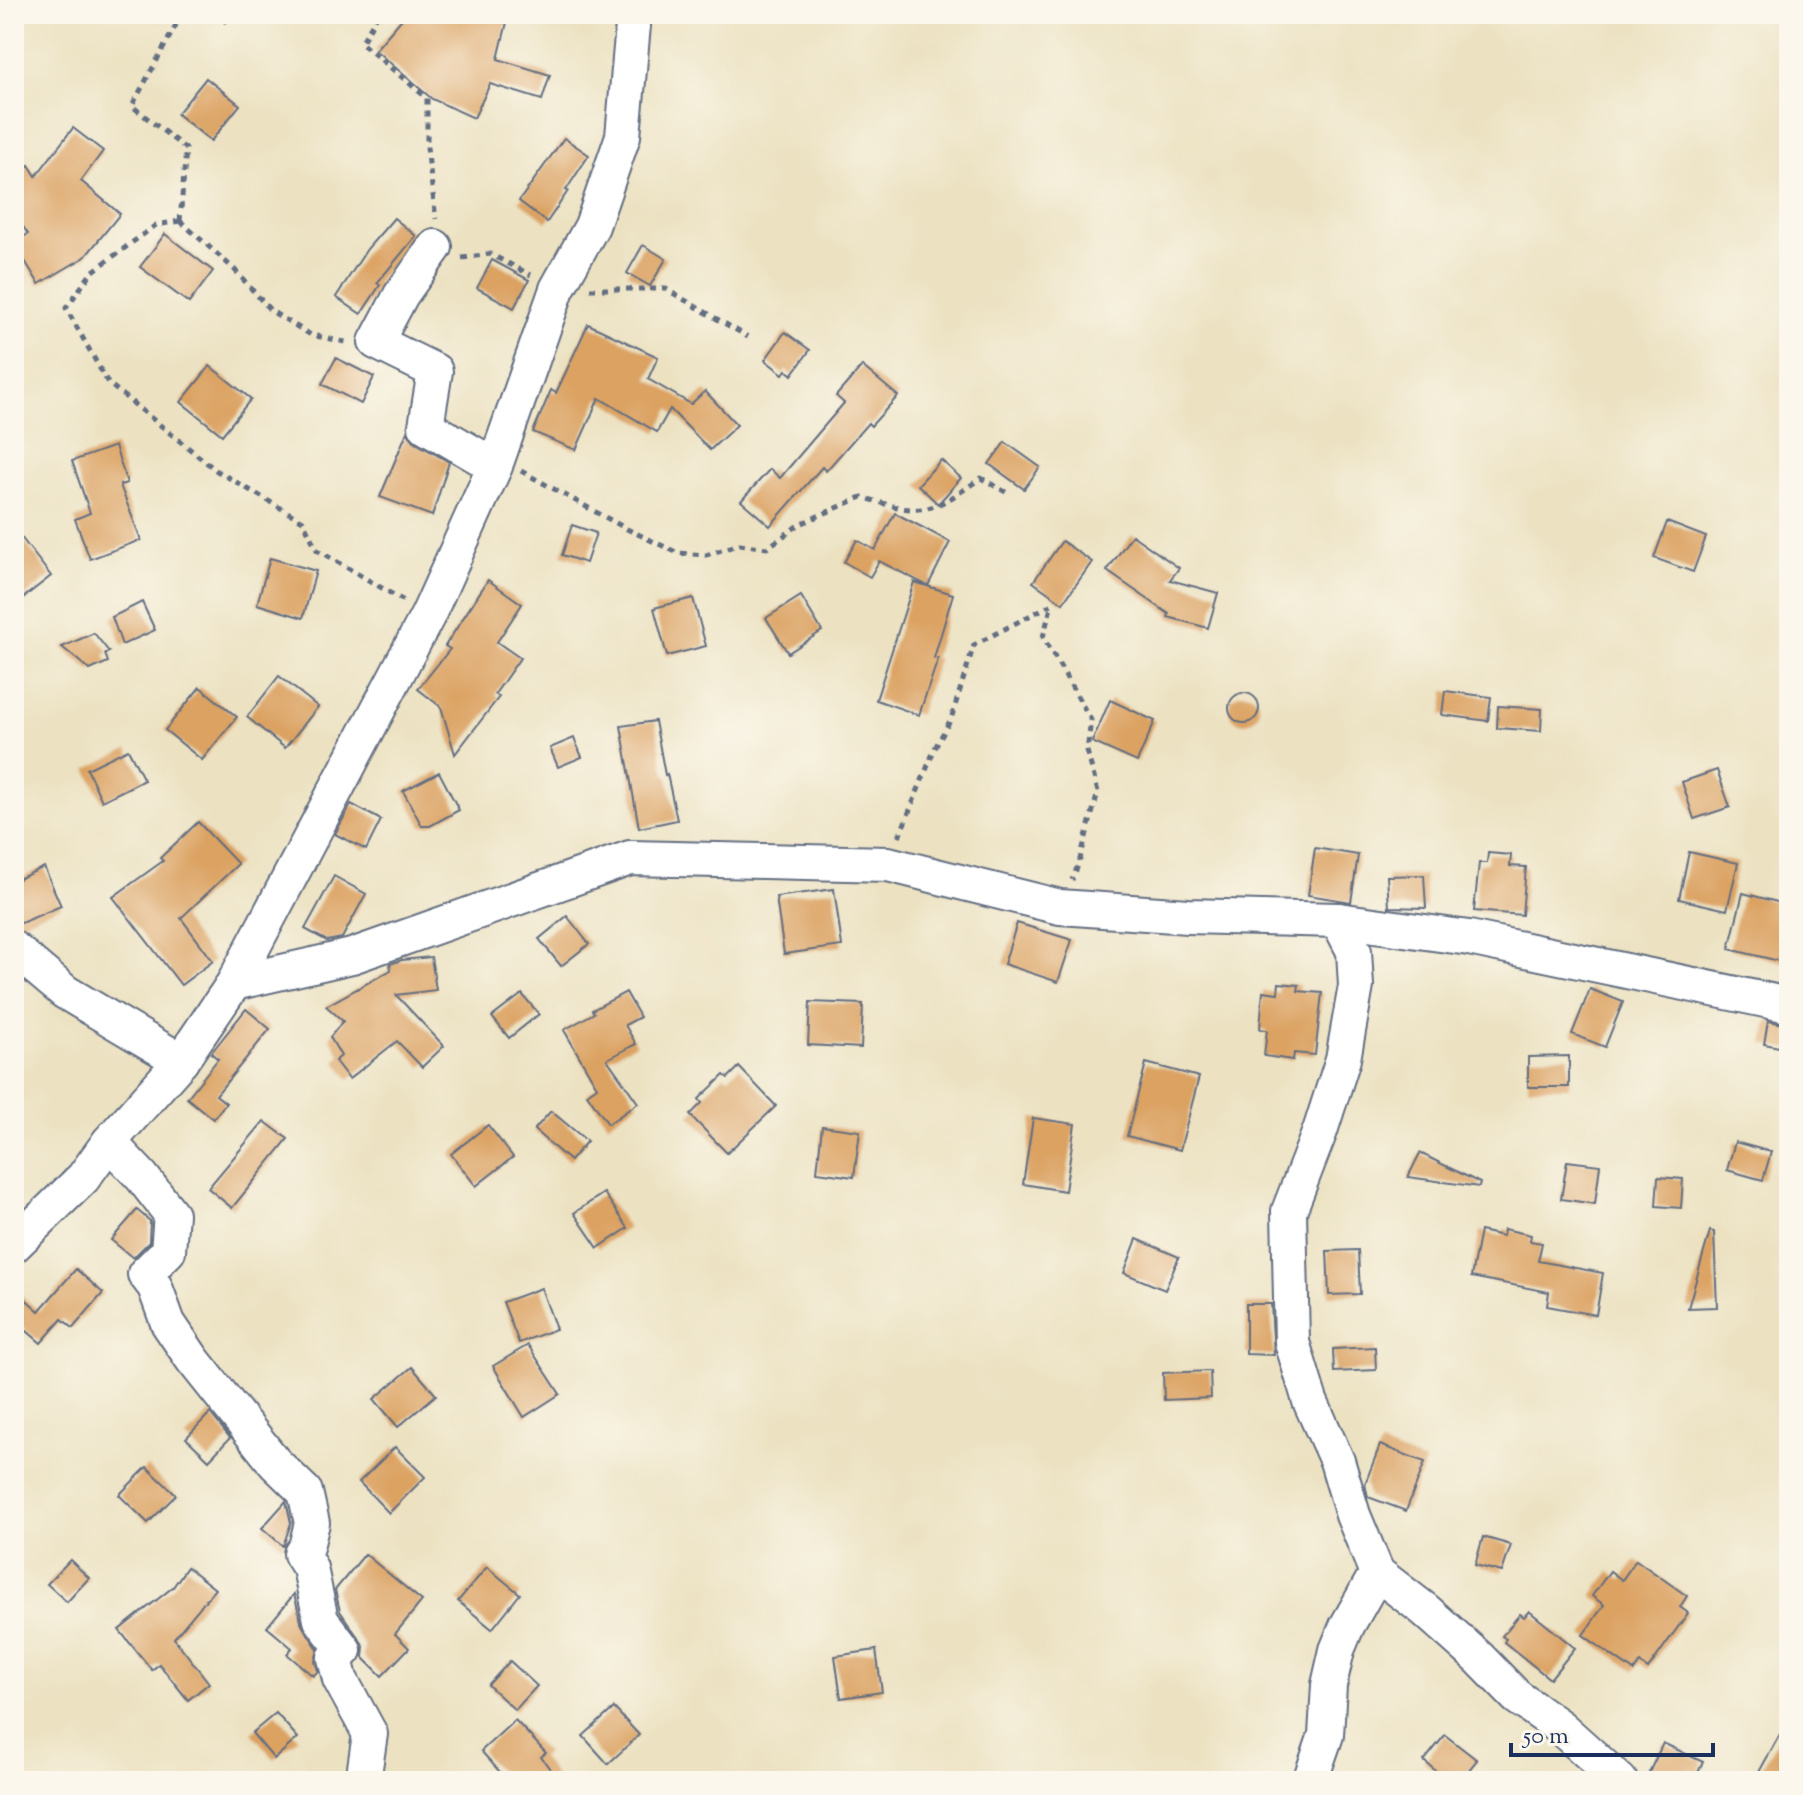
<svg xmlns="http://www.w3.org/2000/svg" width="1803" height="1795" font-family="'Sorts Mill Goudy',serif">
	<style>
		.building { fill: #dba262 }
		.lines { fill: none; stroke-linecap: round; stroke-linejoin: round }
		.minor-casing { stroke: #646e81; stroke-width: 38 }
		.path { stroke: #646e81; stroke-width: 5; stroke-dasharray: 6 6; stroke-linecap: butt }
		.minor { stroke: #fff; stroke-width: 34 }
	</style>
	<rect width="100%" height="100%" fill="#fbf7ec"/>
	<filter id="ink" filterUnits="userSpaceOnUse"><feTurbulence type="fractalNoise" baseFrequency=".0125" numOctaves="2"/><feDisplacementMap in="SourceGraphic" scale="16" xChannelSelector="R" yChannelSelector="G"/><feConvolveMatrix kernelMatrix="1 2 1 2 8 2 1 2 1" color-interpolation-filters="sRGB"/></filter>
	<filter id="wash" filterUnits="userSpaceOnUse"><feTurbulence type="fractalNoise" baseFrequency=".006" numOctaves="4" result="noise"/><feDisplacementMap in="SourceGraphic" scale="32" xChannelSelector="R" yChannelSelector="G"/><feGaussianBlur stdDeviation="1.8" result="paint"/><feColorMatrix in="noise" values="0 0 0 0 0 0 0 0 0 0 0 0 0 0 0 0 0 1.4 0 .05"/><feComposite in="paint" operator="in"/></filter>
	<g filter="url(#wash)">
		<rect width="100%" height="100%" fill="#ece2c2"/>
		<g id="blocks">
			<g class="building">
				<polygon points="406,14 509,14 498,59 550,75 542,100 490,84 474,118 432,99 375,50"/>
				<polygon points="206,78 240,105 211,141 177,114"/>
				<polygon points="73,128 103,151 81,181 120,214 85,257 39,284 14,243 28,234 14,213 14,175 29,165 36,176"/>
				<polygon points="564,138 589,155 566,190 568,191 547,222 519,201"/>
				<polygon points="394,218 416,236 377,283 380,285 361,314 336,297 367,249"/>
				<polygon points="165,234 213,271 189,303 140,267"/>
				<polygon points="643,245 666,259 650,286 627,273"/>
				<polygon points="492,260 529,280 514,308 477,288"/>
				<polygon points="588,324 658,357 648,379 691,404 705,391 737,425 710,450 670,409 657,432 599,398 576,450 533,432 551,390 556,393"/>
				<polygon points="785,332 810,350 792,375 786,370 783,374 765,360"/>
				<polygon points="336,358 374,377 361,404 322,384"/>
				<polygon points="210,366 251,399 222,435 181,402"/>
				<polygon points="862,366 898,396 871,426 868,423 826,471 822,467 770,526 741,501 770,469 780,478 844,403 836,396"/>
				<polygon points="407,432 416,443 449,462 432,516 380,497"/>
				<polygon points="1005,442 1040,467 1024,489 989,464"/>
				<polygon points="115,446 127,483 120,485 141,540 90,559 75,519 90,513 72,461"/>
				<polygon points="941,460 961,478 938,504 918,485"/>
				<polygon points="895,513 950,542 928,586 879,561 870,577 844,562 857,540 875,550"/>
				<polygon points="1667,522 1706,537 1693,572 1654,558"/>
				<polygon points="572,525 596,533 586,563 562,555"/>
				<polygon points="14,528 51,576 14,605"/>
				<polygon points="1132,535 1179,568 1170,580 1218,593 1208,628 1168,617 1169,614 1107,571"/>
				<polygon points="1062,541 1092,562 1063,603 1033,582"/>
				<polygon points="270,558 316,571 303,618 257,604"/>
				<polygon points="488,580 522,604 497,642 520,658 495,694 499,697 455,754 441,707 418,689 450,649 445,646"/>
				<polygon points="914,582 953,594 934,658 938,659 919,715 876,700"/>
				<polygon points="801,596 822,631 788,653 766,618"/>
				<polygon points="693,598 706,646 667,656 654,608"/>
				<polygon points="142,602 155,630 122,645 112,617"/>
				<polygon points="94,633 109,652 105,654 108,662 90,670 62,647"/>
				<polygon points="279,676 318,707 285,748 247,717"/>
				<polygon points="200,687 237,717 202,760 165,730"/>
				<polygon points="1445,691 1491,697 1488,721 1442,715"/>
				<circle cx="1244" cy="708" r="15"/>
				<polygon points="1110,700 1155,721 1137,762 1092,742"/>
				<polygon points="1498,706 1542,709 1541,731 1497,728"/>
				<polygon points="655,721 665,775 667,774 677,820 639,828 621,726"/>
				<polygon points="574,738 582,757 558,767 550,748"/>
				<polygon points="128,749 144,780 102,801 87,769"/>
				<polygon points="1717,770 1730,807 1694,819 1682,782"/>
				<polygon points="439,772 459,810 430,826 422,826 403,791"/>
				<polygon points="351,804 381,820 366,850 335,834"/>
				<polygon points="198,822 238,864 181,918 213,961 181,985 113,897 163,861 160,858"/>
				<polygon points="1315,848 1358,855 1351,902 1308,895"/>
				<polygon points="1689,852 1738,863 1727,910 1679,899"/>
				<polygon points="1488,853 1511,855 1510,866 1526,867 1522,915 1474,911 1479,863 1487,863"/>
				<polygon points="44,867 61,906 14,926 14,881"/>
				<polygon points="1424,875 1426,908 1389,907 1387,876"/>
				<polygon points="334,876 366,894 342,938 327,941 305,929"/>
				<polygon points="834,889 842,946 784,954 776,897"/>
				<polygon points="1743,893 1789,905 1789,937 1783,962 1729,949"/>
				<polygon points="567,916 589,944 561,966 539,939"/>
				<polygon points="1017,923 1072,940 1058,982 1004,964"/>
				<polygon points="431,957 436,990 396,995 444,1046 422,1067 397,1041 349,1079 335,1061 341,1056 330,1037 343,1021 326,1006 391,970 390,964 402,960"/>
				<polygon points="1279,983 1299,985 1298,991 1322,993 1315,1055 1294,1053 1293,1060 1264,1056 1267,1030 1260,1029 1263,991 1278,993"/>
				<polygon points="1590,989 1623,1002 1605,1047 1572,1034"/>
				<polygon points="626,992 640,1017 625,1025 636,1044 607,1059 638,1103 608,1124 587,1094 597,1087 564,1030 594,1013 592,1010"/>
				<polygon points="522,994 539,1014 509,1038 492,1017"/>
				<polygon points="810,1002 863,1004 861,1048 808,1045"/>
				<polygon points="246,1009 270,1029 216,1095 226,1103 213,1119 187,1098 218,1059 211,1053"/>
				<polygon points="1768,1021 1789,1025 1789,1049 1764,1044"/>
				<polygon points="1569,1056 1569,1087 1528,1087 1528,1057"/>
				<polygon points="1146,1063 1199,1077 1180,1150 1127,1136"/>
				<polygon points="739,1067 776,1106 727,1153 690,1115 702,1103 699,1099 724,1075 728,1078"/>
				<polygon points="551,1111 587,1141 570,1161 534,1130"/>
				<polygon points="1033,1118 1075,1124 1065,1191 1023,1184"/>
				<polygon points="264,1121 288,1139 232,1208 208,1188"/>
				<polygon points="488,1125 513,1157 476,1186 451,1154"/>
				<polygon points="822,1126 860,1131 854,1177 817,1172"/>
				<polygon points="1735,1142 1771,1152 1763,1180 1727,1170"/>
				<polygon points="1420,1153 1480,1183 1479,1187 1408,1177"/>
				<polygon points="1567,1161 1600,1165 1595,1204 1561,1199"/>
				<polygon points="1658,1177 1683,1179 1681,1208 1656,1206"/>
				<polygon points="604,1193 628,1228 598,1248 574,1213"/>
				<polygon points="137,1210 150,1221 149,1242 133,1258 111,1240"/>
				<polygon points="1504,1229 1531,1235 1530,1241 1542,1243 1538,1261 1603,1273 1596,1315 1547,1306 1549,1292 1471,1277 1480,1231 1503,1236"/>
				<polygon points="1710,1231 1714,1232 1717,1307 1688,1308"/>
				<polygon points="1137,1239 1179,1257 1165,1290 1124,1273"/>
				<polygon points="1358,1250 1360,1294 1329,1295 1327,1251"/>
				<polygon points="76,1269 103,1293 73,1328 62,1319 41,1343 14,1320 14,1289 39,1311"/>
				<polygon points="541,1288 556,1329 519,1343 503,1302"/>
				<polygon points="1246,1304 1271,1304 1274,1355 1246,1354"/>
				<polygon points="528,1345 560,1394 524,1417 493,1366"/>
				<polygon points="1375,1347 1376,1370 1334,1372 1333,1349"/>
				<polygon points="412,1367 436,1395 398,1427 374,1399"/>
				<polygon points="1210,1371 1211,1398 1164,1400 1163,1373"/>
				<polygon points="210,1413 230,1438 209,1460 186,1438"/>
				<polygon points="1380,1445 1425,1462 1406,1511 1368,1497 1365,1484"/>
				<polygon points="395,1447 425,1477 389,1513 359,1482"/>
				<polygon points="147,1467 176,1495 148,1523 119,1495"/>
				<polygon points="286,1501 291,1523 283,1546 262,1528"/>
				<polygon points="1483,1537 1511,1545 1502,1572 1475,1565"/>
				<polygon points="365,1554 422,1601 395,1634 409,1648 382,1676 363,1657 364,1646 340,1611 335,1590"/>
				<polygon points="70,1560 89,1578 67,1602 47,1584"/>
				<polygon points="1636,1560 1687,1596 1680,1607 1688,1613 1648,1669 1640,1663 1634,1671 1583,1635 1604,1605 1592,1596 1610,1571 1622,1580"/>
				<polygon points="187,1567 215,1589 174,1638 209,1683 188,1700 159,1664 152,1670 119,1630 173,1587"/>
				<polygon points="487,1567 520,1594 492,1629 458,1601"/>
				<polygon points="294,1594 302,1625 318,1649 315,1662 318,1671 313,1676 287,1654 292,1648 267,1627"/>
				<polygon points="1529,1611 1575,1648 1550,1679 1504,1642 1506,1639 1502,1636 1520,1614 1524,1617"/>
				<polygon points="876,1650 882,1692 841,1698 835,1656"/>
				<polygon points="510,1661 537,1686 515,1710 488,1685"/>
				<polygon points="614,1708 639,1735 608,1764 583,1736"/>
				<polygon points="276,1713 298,1738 274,1759 252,1733"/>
				<polygon points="1789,1718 1789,1781 1754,1781"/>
				<polygon points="515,1720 546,1753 541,1757 559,1781 508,1781 481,1751"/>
				<polygon points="1445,1735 1477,1760 1460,1781 1448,1781 1424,1761"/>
				<polygon points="1663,1743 1703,1762 1694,1781 1645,1781"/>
			</g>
		</g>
	</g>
	<g filter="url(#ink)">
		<use href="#blocks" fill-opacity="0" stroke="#646e81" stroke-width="2"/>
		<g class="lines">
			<defs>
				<g id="minor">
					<polyline points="435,247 401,295 376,342 435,371 426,426 495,466"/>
					<polyline points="1338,920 1354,951 1356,986 1343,1059 1320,1131 1289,1211 1292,1342 1310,1401 1337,1461 1353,1515 1377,1573 1425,1610 1479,1658 1517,1697 1560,1727 1620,1781"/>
					<polyline points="14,949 65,992 181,1061"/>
					<polyline points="234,983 352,956 630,858 888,864 1060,907 1188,916 1338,920 1469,938 1789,1005"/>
					<polyline points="109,1142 142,1177 171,1214 168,1251 145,1274 155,1287 168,1323 193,1360 275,1463 305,1492 312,1523 306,1547 301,1554 310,1568 321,1620 344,1650 335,1658 340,1679 370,1734 363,1781"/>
					<polyline points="14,1245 83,1178 109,1142 181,1061 234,983 428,615 495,466 557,289 592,226 623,136 634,14"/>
					<polyline points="1310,1781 1326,1735 1329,1685 1337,1650 1347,1626 1377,1573"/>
				</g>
			</defs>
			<use href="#minor" class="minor-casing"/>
			<g class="path">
				<polyline points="201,14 225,21 228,14"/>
				<polyline points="378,14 361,43 427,98 427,147 436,219"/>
				<polyline points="180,221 156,225 92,272 66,308 108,383 217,471 303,521 317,550 404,601"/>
				<polyline points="180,221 186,149 132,106 182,14"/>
				<polyline points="180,221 234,269 271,311 311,335 350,343"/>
				<polyline points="462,258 490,254 531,275"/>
				<polyline points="590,289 666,289 748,337"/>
				<path d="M521,471L627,529L678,553L706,555L740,544L767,548L800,524L862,497C923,516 928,515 981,478L1009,494"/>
				<polyline points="899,837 935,748 951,719 974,645 1052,604 1043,637 1091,720 1087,751 1098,792 1079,863 1072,880"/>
			</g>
			<use href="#minor" class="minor"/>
		</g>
	</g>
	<rect width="1803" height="1795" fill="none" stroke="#fbf7ec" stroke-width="48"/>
	<path d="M1511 1743v12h202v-12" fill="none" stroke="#1b2f5e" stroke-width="4"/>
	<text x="1523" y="1743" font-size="24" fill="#1b2f5e" stroke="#fbf7ec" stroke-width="6" paint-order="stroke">50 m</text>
</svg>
